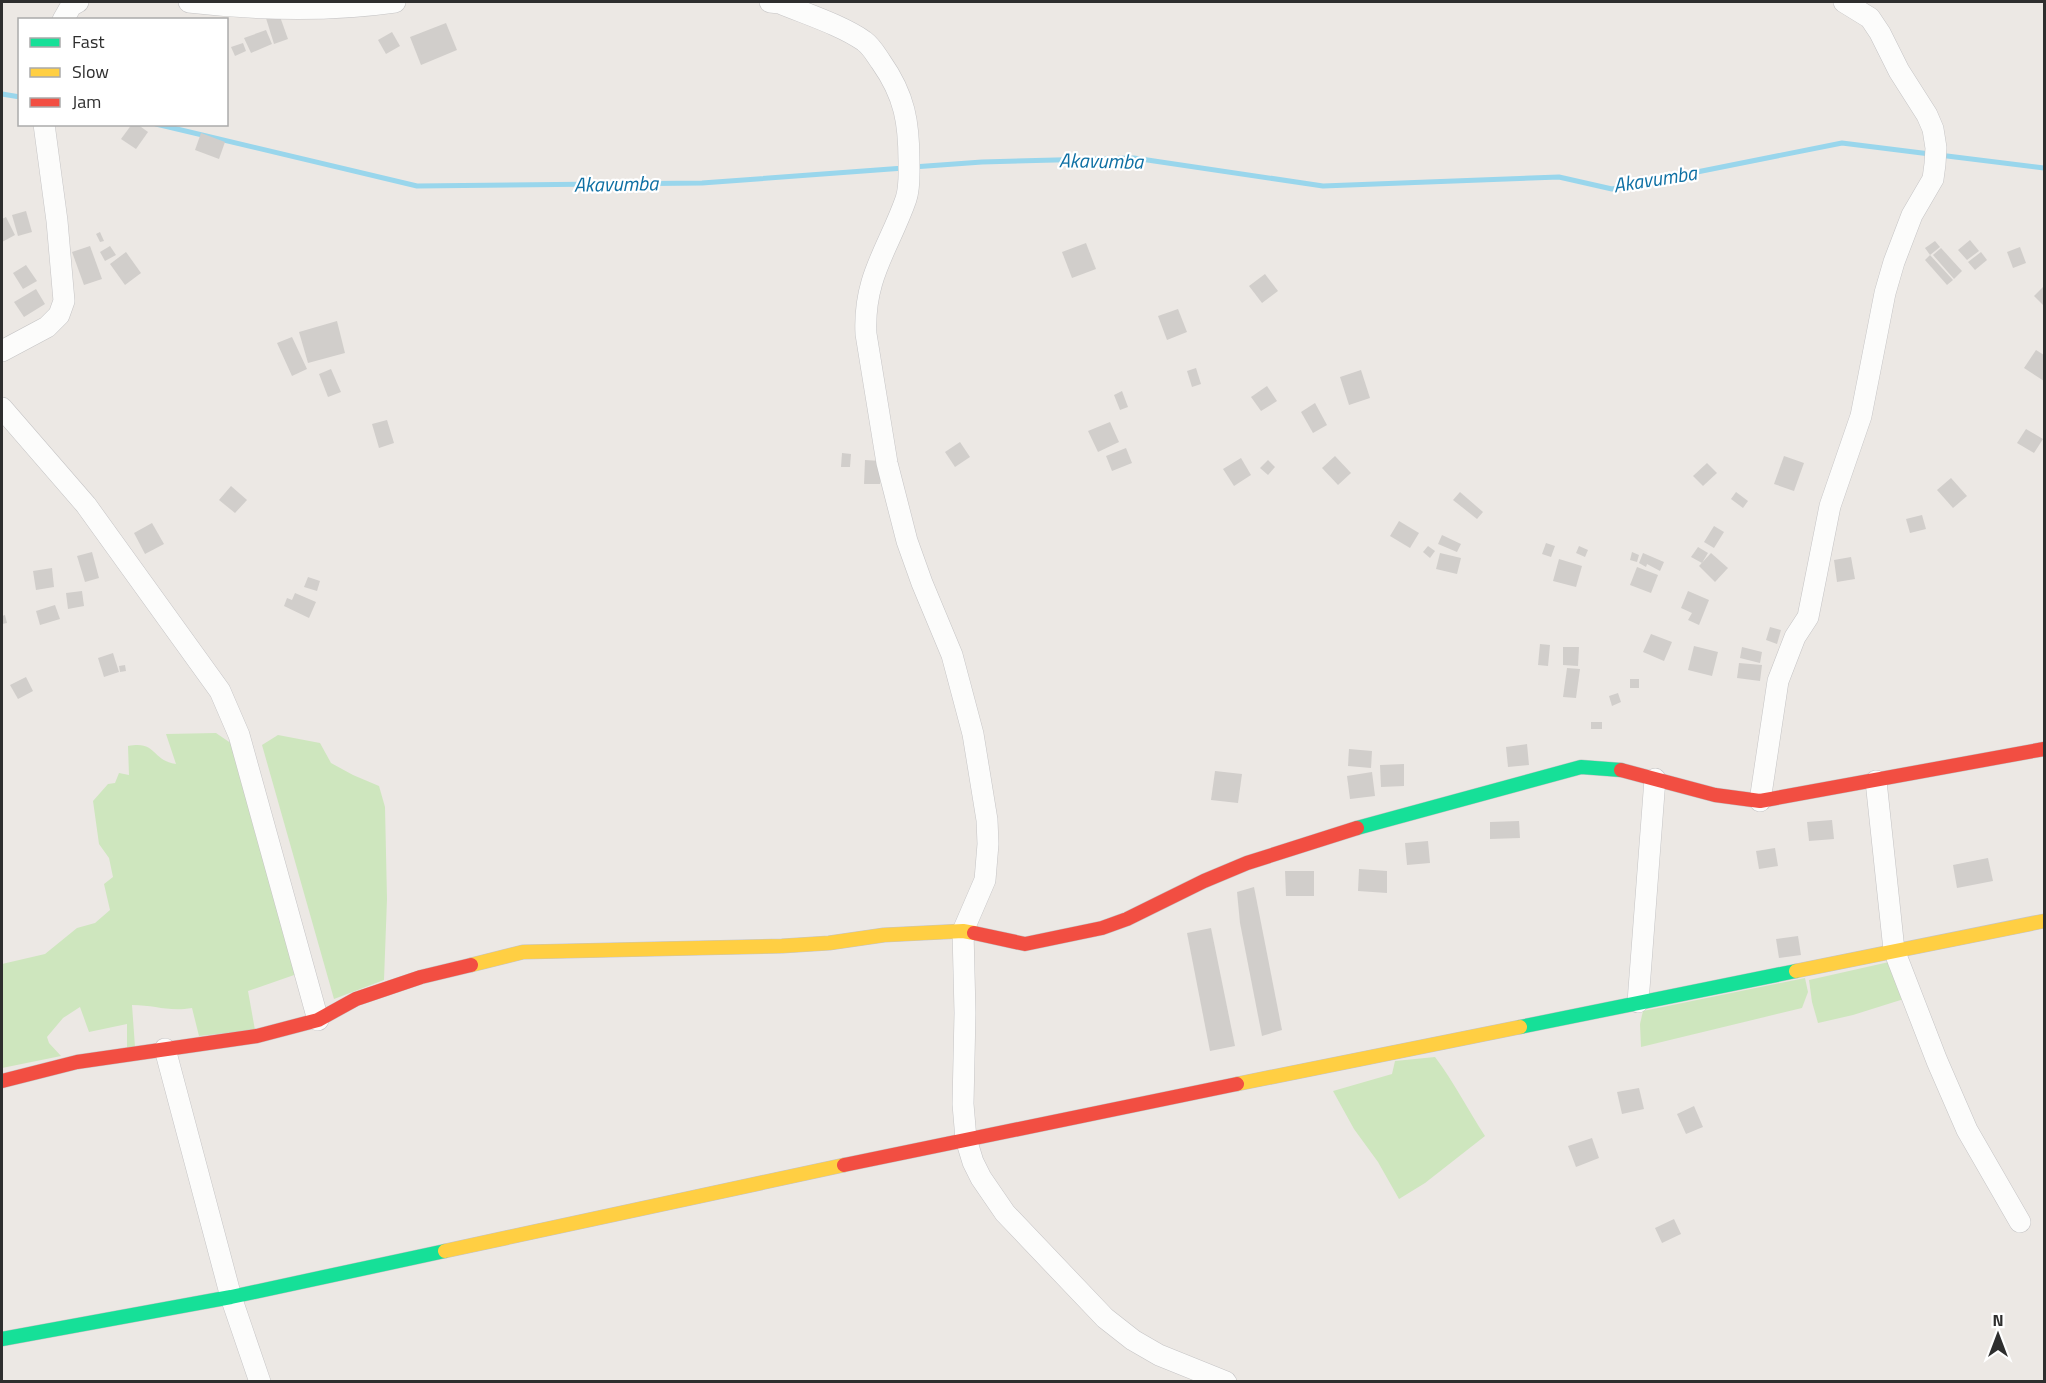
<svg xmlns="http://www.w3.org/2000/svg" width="2046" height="1383" font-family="'Titillium Web',sans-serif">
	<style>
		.green { fill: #cee6be }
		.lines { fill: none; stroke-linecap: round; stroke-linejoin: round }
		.stream { stroke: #99d6ec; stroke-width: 5 }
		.building { fill: #d1cecb }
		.street-casing { stroke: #c5c4c5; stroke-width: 22 }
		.fast-casing { stroke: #c5c4c5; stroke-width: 15 }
		.slow-casing { stroke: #c5c4c5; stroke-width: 15 }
		.jam-casing { stroke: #c5c4c5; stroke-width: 15 }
		.street { stroke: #fcfcfb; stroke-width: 21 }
		.fast { stroke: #16e098; stroke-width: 14 }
		.slow { stroke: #ffcf43; stroke-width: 14 }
		.jam { stroke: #f24e42; stroke-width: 14 }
		.labels { text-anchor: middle; stroke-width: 4.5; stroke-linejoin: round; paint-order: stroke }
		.water-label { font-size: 20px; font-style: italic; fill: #0d6fa3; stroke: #fff }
	</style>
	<rect width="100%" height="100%" fill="#ece8e4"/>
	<g class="green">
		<path d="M216,733L235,746L297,974L248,991L255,1030L199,1036L192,1008C168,1012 155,1005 132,1005L135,1047L127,1050V1024L89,1032L80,1007L63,1018L47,1037L49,1043L61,1056L2,1068V964L45,954L77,928L95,923L110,910L104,884L113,877L109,858L99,844L93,801L108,784L115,783L119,773L129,775L128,746C157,740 151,760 176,764L166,734Z"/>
		<polygon points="278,735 320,743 331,763 353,775 379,786 385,807 387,899 384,980 334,999 262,745"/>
		<polygon points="1889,962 1907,998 1853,1015 1818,1023 1812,1002 1809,980"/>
		<polygon points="1805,978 1808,992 1802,1008 1641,1047 1640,1024 1643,1011"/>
		<path d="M1435,1057C1454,1082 1468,1110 1485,1136L1425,1183L1399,1199L1378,1162L1354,1129L1333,1091L1392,1074L1395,1061Z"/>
	</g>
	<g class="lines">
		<g class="stream">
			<polyline points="2,94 20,97"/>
			<polyline points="156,124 417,186 702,183 904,168"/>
			<polyline points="1939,155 2044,168"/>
			<polyline points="913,167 982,162 1134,158 1323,186 1559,177 1612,189 1842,143 1930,154"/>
		</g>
	</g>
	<g class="building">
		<polygon points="278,11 288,39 274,44 265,15"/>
		<polygon points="446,23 457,50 421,65 410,37"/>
		<polygon points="266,30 272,44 251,53 244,38"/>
		<polygon points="392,32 400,46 386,54 378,40"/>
		<polygon points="243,43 246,51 235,56 231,47"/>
		<polygon points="132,124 137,124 148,132 136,149 121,139"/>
		<polygon points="201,133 225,142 219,159 195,150"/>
		<polygon points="26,211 32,232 18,236 12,215"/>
		<polygon points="6,217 15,235 2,242 2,219"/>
		<polygon points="100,232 104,241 100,242 96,234"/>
		<polygon points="1970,240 1979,251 1967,260 1958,250"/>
		<polygon points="1935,241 1940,247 1930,255 1925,248"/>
		<polygon points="1086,243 1096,269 1072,278 1062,252"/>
		<polygon points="90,246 102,279 84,285 72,252"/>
		<polygon points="110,246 116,255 105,261 100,252"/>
		<polygon points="2020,247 2026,263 2013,268 2007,252"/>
		<polygon points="1941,248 1962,271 1954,279 1933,255"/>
		<polygon points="126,252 141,273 125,285 110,264"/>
		<polygon points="1981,252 1987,260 1975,270 1968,262"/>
		<polygon points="1930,255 1953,280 1947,285 1925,260"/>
		<polygon points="26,265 37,281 23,289 13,273"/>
		<polygon points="1265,274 1278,291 1262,303 1249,286"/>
		<polygon points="2044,286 2044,304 2043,305 2034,296"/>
		<polygon points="36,289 45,304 24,317 14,302"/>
		<polygon points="1178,309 1187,332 1167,340 1158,316"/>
		<polygon points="337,321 345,353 308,363 299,332"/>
		<polygon points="292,337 307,369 292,376 277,343"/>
		<polygon points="2036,350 2044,355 2044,381 2024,368"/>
		<polygon points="1196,368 1201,384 1192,387 1187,371"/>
		<polygon points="331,369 341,392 328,397 319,374"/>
		<polygon points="1361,370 1370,398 1349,405 1340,377"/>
		<polygon points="1267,386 1277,401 1261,411 1251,397"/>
		<polygon points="1122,391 1128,407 1120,410 1114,395"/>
		<polygon points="1315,403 1327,425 1313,433 1301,412"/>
		<polygon points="387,420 394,443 379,448 372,424"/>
		<polygon points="1110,422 1119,442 1098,452 1088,431"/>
		<polygon points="2026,429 2043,439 2034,453 2017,443"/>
		<polygon points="960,442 970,457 955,467 945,452"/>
		<polygon points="1126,448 1132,463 1112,471 1106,456"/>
		<polygon points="842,453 851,454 850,467 841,467"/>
		<polygon points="1335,456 1351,473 1338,485 1322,468"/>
		<polygon points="1784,456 1804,463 1794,491 1774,484"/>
		<polygon points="1241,458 1251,475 1234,486 1223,469"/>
		<polygon points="865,460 881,461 880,484 864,484"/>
		<polygon points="1268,460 1275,467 1268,475 1260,468"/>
		<polygon points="1707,463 1717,473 1703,486 1693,476"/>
		<polygon points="1951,478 1967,496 1953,508 1937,490"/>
		<polygon points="231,486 247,500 235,513 219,500"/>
		<polygon points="1460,492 1483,512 1477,519 1453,500"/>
		<polygon points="1736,492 1748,501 1743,508 1731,499"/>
		<polygon points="1922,515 1926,529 1910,533 1906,519"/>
		<polygon points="1399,521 1419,533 1410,548 1390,536"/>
		<polygon points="152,523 164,544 145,554 134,533"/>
		<polygon points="1714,526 1724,532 1714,548 1704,542"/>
		<polygon points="1442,535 1461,544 1457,552 1438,544"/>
		<polygon points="1546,543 1555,546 1551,557 1542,554"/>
		<polygon points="1428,546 1435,551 1430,558 1423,552"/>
		<polygon points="1579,546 1588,550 1585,557 1576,553"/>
		<polygon points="1698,547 1708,553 1702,563 1691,557"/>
		<polygon points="92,552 99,578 85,582 77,556"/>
		<polygon points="1632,552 1639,555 1637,562 1630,560"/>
		<polygon points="1440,553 1461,558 1457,574 1436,569"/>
		<polygon points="1643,553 1664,562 1660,571 1647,564 1646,567 1639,563"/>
		<polygon points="1711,553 1728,568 1715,582 1699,566"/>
		<polygon points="1851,557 1855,579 1837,582 1834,560"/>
		<polygon points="1559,559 1582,566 1576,587 1553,581"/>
		<polygon points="1637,567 1658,575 1651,593 1630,585"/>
		<polygon points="52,568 54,587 36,590 33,571"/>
		<polygon points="308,577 320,581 317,591 304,587"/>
		<polygon points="82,591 84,606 68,609 66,593"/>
		<polygon points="1688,591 1709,600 1699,625 1688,620 1692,613 1681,608"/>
		<polygon points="295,593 316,602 309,618 284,606 287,598 292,600"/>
		<polygon points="55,605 60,619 40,625 36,611"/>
		<polygon points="5,615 7,623 2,624 2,616"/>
		<polygon points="1770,627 1781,630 1777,644 1766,640"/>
		<polygon points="1651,634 1672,642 1664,661 1643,652"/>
		<polygon points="1540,644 1550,645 1548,666 1538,665"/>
		<polygon points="1694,646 1718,652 1712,676 1688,670"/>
		<polygon points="1563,647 1579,647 1578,666 1563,665"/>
		<polygon points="1742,647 1762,652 1760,663 1740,658"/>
		<polygon points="113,653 119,672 104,677 98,658"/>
		<polygon points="1739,663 1762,665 1760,681 1737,678"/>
		<polygon points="125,665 126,671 120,672 119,666"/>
		<polygon points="1567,668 1580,669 1576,698 1563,697"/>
		<polygon points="26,677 33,691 18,699 10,685"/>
		<rect x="1630" y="679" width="9" height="9"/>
		<polygon points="1618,693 1621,702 1612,706 1609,696"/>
		<rect x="1591" y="722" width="11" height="7"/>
		<polygon points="1527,744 1529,765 1508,767 1506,747"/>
		<polygon points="1349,749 1372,751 1371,768 1348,766"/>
		<polygon points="1404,764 1404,786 1381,787 1380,765"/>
		<polygon points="1215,771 1242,774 1238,803 1211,800"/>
		<polygon points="1372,772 1375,796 1350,799 1347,776"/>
		<polygon points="1832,820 1834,839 1809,841 1807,822"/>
		<polygon points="1519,821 1520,838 1490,839 1490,822"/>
		<polygon points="1428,841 1430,863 1407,865 1405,843"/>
		<polygon points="1775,848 1778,866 1759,869 1756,851"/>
		<polygon points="1988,858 1993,881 1957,888 1953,865"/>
		<polygon points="1359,869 1387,871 1387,893 1358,891"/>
		<polygon points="1285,871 1314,871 1314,896 1286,896"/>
		<polygon points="1254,887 1282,1030 1262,1036 1240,923 1237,892"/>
		<polygon points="1211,928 1235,1046 1210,1051 1187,933"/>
		<polygon points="1798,936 1801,955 1779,958 1776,939"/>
		<polygon points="1639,1088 1644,1109 1622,1114 1617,1092"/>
		<polygon points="1694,1106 1703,1127 1686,1134 1677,1114"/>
		<polygon points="1592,1138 1599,1158 1576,1167 1568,1146"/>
		<polygon points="1674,1219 1681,1234 1662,1243 1655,1228"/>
	</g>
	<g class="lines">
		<defs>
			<g id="street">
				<path d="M189,2C259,10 325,12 395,2"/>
				<path d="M770,2L780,3C806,14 841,25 864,41C872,47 876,55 881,62C905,96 909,123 909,162C909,174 910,187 906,199C889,248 863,277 866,334L887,463L907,541L922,583L952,655L973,734L987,820L988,844L985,880L963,931L965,1013L963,1104L966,1139L973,1162L981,1178L1005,1213L1105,1318L1133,1340L1159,1355L1226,1382"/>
				<polyline points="63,20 71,6 78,2"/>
				<polyline points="2,351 47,327 59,315 64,301 57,221 44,124"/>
				<polyline points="2,408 86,505 220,691 239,735 318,1020"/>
				<polyline points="1876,781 1894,950 1937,1061 1967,1130 2020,1222"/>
				<polyline points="1760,801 1778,681 1795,637 1808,617 1830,506 1861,416 1885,293 1894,262 1912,215 1933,179 1935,164 1936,148 1933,129 1927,115 1899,71 1880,33 1870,18 1844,2"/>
				<polyline points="1638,1002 1655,779"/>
				<polyline points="165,1049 231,1297 260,1382"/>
			</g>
			<g id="fast">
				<polyline points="1357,828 1581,767 1621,770"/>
				<polyline points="1520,1027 1796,971"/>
				<polyline points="2,1339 231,1297 445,1251"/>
			</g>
			<g id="slow">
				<polyline points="471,965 523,952 782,946 829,943 884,935 963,931 974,933"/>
				<polyline points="1796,971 2044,921"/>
				<polyline points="1237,1084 1520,1027"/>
				<polyline points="445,1251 844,1165"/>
			</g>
			<g id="jam">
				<polyline points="1621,770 1715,795 1760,801 2044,749"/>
				<polyline points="974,933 1025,944 1102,928 1127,919 1204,881 1247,863 1357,828"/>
				<polyline points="2,1081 77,1062 257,1036 318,1020 356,999 421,977 471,965"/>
				<polyline points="844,1165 1237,1084"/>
			</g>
		</defs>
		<use href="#street" class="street-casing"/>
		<use href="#fast" class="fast-casing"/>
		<use href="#slow" class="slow-casing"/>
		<use href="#jam" class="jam-casing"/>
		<use href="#street" class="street"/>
		<use href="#fast" class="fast"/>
		<use href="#slow" class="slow"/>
		<use href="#jam" class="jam"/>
	</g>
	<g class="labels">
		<g class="water-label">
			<text transform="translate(1101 161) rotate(1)" y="7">Akavumba</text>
			<text transform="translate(1655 179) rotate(-9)" y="7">Akavumba</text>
			<text transform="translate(616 184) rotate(-1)" y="7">Akavumba</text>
		</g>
	</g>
	<rect width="2046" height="1383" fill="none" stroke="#2e2e2e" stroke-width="6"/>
	<rect x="18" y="18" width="210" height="108" fill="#ffffff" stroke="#ababab" stroke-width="1.5"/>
	<rect x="30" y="38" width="30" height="9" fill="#16e098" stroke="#ababab" stroke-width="1.5"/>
	<text x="72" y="48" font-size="18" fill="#2e2e2e">Fast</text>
	<rect x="30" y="68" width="30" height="9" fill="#ffcf43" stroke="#ababab" stroke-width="1.5"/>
	<text x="72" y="78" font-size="18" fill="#2e2e2e">Slow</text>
	<rect x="30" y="98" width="30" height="9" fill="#f24e42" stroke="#ababab" stroke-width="1.5"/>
	<text x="72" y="108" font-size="18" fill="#2e2e2e">Jam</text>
	<g transform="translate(1998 1335)" stroke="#ffffff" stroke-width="4.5" paint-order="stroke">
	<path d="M0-4.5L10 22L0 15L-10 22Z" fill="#2e2e2e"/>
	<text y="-9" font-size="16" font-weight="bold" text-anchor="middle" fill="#2e2e2e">N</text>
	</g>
</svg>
